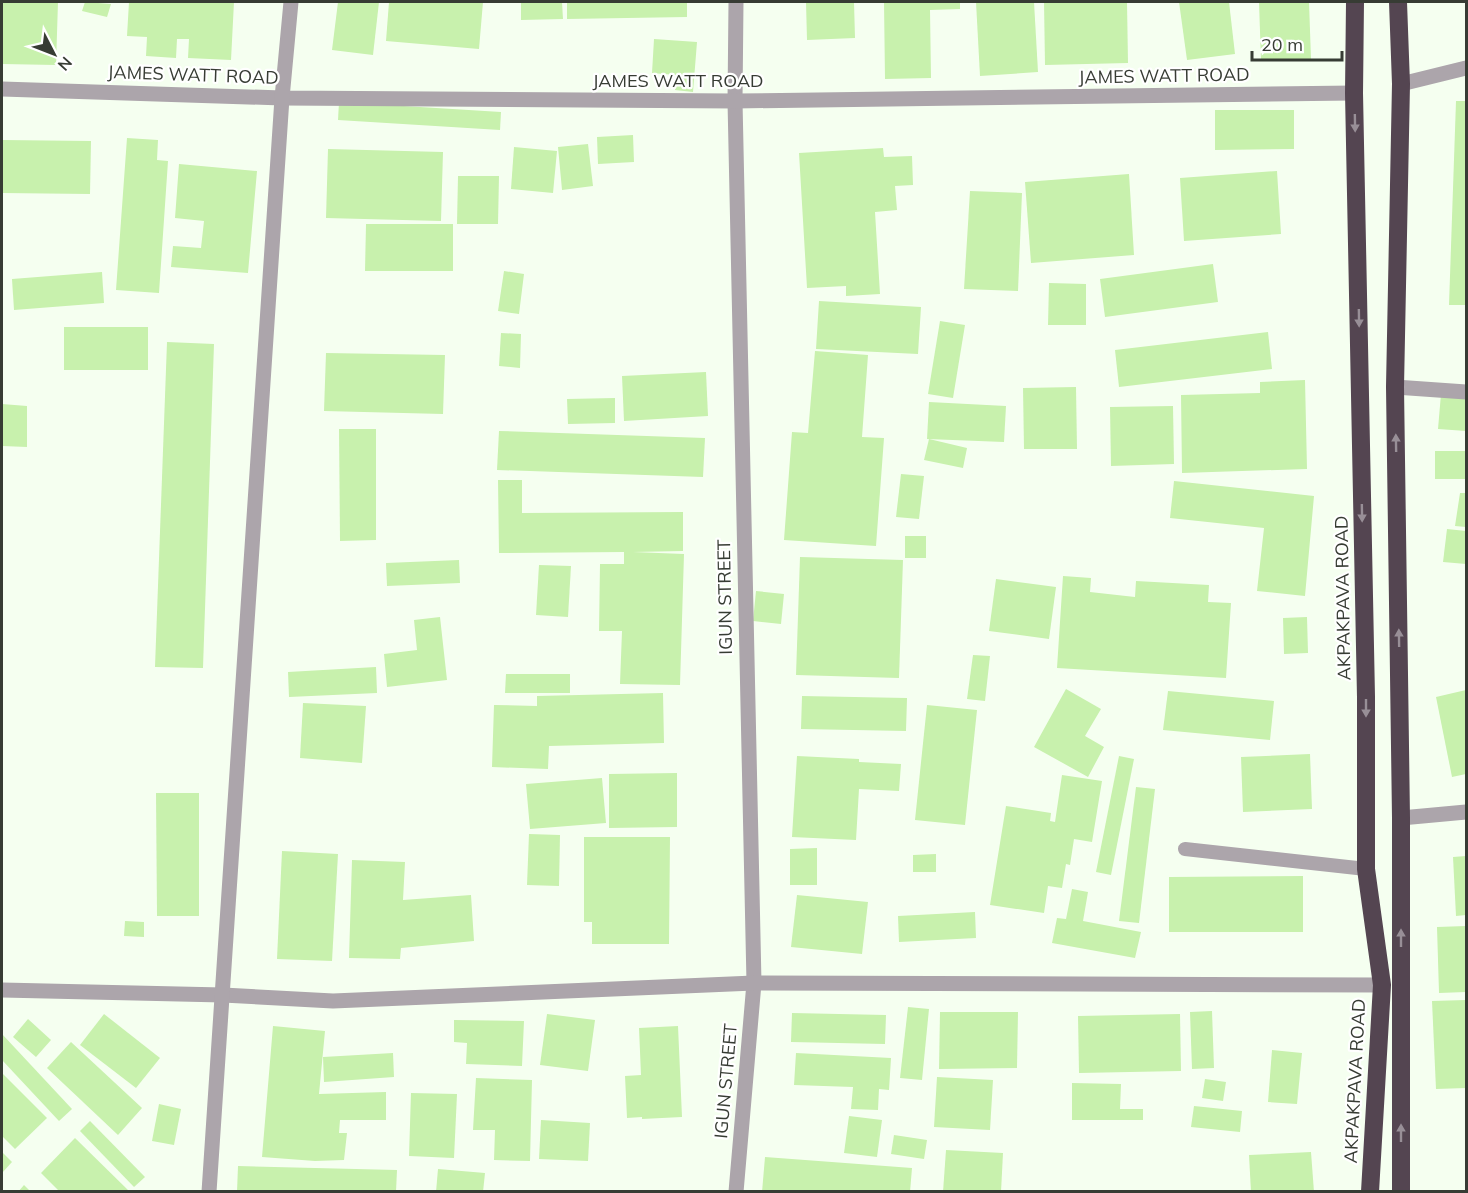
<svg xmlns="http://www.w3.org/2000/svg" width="1468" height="1193" font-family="Mulish,sans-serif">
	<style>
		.building { fill: #c8f1ad }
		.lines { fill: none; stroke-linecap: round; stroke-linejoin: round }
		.lane { stroke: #aca5ab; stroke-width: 14 }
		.street { stroke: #aca5ab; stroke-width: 15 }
		.highway { stroke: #544551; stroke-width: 18 }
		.oneway { fill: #988f97 }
		.labels { text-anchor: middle; stroke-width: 4.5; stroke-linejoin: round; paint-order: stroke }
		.street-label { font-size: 18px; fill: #373c34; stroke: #fff }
	</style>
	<rect width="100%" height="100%" fill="#f5fff0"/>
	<g class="building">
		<polygon points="2,2 58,2 56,65 2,64"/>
		<polygon points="85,2 111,4 107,17 82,11"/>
		<polygon points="129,2 234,2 231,60 188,58 189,39 177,39 176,58 146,56 147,37 127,36"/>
		<polygon points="338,2 379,2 373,55 332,50"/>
		<polygon points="389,2 483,2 479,49 386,41"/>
		<polygon points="521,2 562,2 563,19 521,20"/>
		<polygon points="567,2 687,2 687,17 567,19"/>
		<polygon points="806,2 854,2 855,38 807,40"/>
		<polygon points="884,2 960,2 960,9 930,10 931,78 885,79"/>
		<polygon points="976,2 1034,2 1038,72 980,76"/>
		<polygon points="1044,2 1127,2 1128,63 1045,65"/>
		<polygon points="1179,2 1229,2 1235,54 1187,60"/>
		<polygon points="1259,2 1309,2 1311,59 1261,61"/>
		<polygon points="654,39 697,42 693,92 675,90 676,75 652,73"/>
		<polygon points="1456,101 1466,101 1466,305 1449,305"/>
		<polygon points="339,102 501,112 500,130 338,120"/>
		<polygon points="1215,110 1294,110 1294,149 1215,150"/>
		<polygon points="633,135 634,162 598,164 597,137"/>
		<polygon points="127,138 158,140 157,160 168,161 159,293 116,290"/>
		<polygon points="2,140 91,141 90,194 2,193"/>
		<polygon points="588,144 593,186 562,190 558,147"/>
		<polygon points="514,147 557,151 553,193 511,189"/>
		<polygon points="883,148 884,157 912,156 913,185 895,186 897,210 875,212 880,294 846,296 846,286 807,288 799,153"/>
		<polygon points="328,149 443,152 441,221 326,218"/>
		<polygon points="179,164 257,171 248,273 171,267 173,246 201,248 204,221 175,218"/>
		<polygon points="1277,171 1281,234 1184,241 1180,178"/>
		<polygon points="1129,174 1134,255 1031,263 1025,182"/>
		<polygon points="458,176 499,176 498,224 457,224"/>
		<polygon points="970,191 1022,193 1018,291 964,289"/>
		<polygon points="366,224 453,224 453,271 365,271"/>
		<polygon points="1213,264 1218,302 1105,317 1100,279"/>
		<polygon points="504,271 524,274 519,314 498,311"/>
		<polygon points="102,272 104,303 14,310 12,279"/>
		<polygon points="1049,283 1086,284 1086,325 1048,325"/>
		<polygon points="819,301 921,307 918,354 816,349"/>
		<polygon points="940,321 965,325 953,398 928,394"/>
		<rect x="64" y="327" width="84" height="43"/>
		<polygon points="1268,332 1272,369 1119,387 1115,350"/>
		<polygon points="501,333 521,334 520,368 499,366"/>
		<polygon points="167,342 214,344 203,668 155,667"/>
		<polygon points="815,351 868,355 862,437 884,438 876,546 784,540 792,432 808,433"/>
		<polygon points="326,353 445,355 443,414 324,411"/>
		<polygon points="706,372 708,416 624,421 622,376"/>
		<polygon points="1305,380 1307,469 1182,473 1181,395 1260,393 1260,382"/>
		<polygon points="1076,387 1077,449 1024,449 1023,388"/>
		<polygon points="1441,394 1466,396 1466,431 1438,429"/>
		<polygon points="615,398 615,423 568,424 567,399"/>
		<polygon points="929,402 1006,406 1004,442 927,439"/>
		<polygon points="2,404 27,406 27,447 2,446"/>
		<polygon points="1173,406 1174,464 1111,466 1110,407"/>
		<polygon points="339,429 376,429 376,540 340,541"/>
		<polygon points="499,431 705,438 703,477 497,470"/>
		<polygon points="929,439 967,448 963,468 924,460"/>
		<rect x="1435" y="451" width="31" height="28"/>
		<polygon points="901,474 924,476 919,519 896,517"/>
		<polygon points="498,480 522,480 522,513 683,512 683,551 633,552 684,554 680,685 620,684 622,631 599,631 600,564 624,564 624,552 499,553"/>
		<polygon points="1174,481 1314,496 1305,596 1257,591 1264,528 1170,518"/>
		<polygon points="1460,493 1466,493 1466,527 1455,526"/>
		<polygon points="1447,529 1466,531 1466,564 1443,562"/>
		<rect x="905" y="536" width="21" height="22"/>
		<polygon points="800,557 903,560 899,678 796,675"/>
		<polygon points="459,560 460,583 387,586 386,563"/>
		<polygon points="539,565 571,566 568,617 536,615"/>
		<polygon points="1063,576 1091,578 1090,592 1135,597 1136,581 1209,585 1208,602 1231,603 1226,678 1057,668"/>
		<polygon points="996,579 1056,587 1049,639 989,631"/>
		<polygon points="756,591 784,594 781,624 753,621"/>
		<polygon points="440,617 447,680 387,687 384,654 417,650 414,620"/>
		<polygon points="1307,617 1308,653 1284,654 1283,618"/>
		<polygon points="973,655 990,656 985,701 967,699"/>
		<polygon points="376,667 377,693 289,697 288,672"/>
		<polygon points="506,674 570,674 570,693 505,693"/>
		<polygon points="1066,689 1101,709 1085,736 1104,747 1088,777 1034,747"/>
		<polygon points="1466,690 1466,774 1452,777 1436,697"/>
		<polygon points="1168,691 1274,701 1270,740 1163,730"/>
		<polygon points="663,693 664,743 549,746 548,769 492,767 494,705 537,706 537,696"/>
		<polygon points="802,696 907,698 906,731 801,729"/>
		<polygon points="303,703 366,706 362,763 300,758"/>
		<polygon points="927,705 977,710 965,825 915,820"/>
		<polygon points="1310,754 1312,809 1243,812 1241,757"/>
		<polygon points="797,756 859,759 859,762 901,764 899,791 859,789 856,840 792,837"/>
		<polygon points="1119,756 1134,759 1111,875 1096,872"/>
		<polygon points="677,773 677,827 609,828 609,774"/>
		<polygon points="1062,775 1102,781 1092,842 1074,839 1070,865 1066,864 1062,888 1048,886 1044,913 990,905 1006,806 1051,813 1050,821 1055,822"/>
		<polygon points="602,778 606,823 530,829 526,784"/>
		<polygon points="1136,787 1155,789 1139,923 1119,921"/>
		<polygon points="156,793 199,793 199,916 157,916"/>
		<polygon points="529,834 560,835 559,886 527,885"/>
		<polygon points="584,837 670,837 669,944 592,944 592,922 584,922"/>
		<polygon points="817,848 817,885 790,885 790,849"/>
		<polygon points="282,851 338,854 332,961 277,959"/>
		<polygon points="936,854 936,872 913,872 913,855"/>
		<polygon points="1466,856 1466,915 1456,916 1453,857"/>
		<polygon points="352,860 405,862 403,900 471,895 474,941 401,948 400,959 349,958"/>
		<polygon points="1303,876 1303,932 1169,932 1169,877"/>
		<polygon points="1072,889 1088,892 1083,921 1141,932 1135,958 1052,943 1057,918 1066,919"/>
		<polygon points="797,895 868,902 862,954 791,947"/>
		<polygon points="975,912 976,938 899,942 898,916"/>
		<polygon points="125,921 144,922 144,937 124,936"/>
		<polygon points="1466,926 1466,992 1439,993 1437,927"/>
		<polygon points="1466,1000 1466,1088 1436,1089 1432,1001"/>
		<polygon points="908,1007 929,1009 922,1080 900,1078"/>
		<polygon points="1212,1011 1214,1068 1192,1069 1190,1012"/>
		<polygon points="940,1012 1018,1012 1017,1068 939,1069"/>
		<polygon points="792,1013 886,1015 885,1044 791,1042"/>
		<polygon points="104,1014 160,1058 136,1088 80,1045"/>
		<polygon points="547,1014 595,1020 588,1071 540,1065"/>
		<polygon points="1180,1014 1181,1071 1079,1073 1078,1016"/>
		<polygon points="28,1019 51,1040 36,1057 13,1037"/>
		<polygon points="454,1020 524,1021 522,1066 466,1064 467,1043 454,1042"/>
		<polygon points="273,1026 325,1031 319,1094 386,1092 386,1120 340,1120 339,1133 347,1133 344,1160 315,1161 262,1157"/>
		<polygon points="678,1026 682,1117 642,1119 642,1117 627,1118 625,1076 641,1075 639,1028"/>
		<polygon points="2,1034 72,1109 59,1121 2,1060"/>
		<polygon points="71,1042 142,1108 118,1135 47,1068"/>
		<polygon points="1272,1050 1302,1053 1297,1104 1268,1102"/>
		<polygon points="393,1053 394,1077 324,1082 323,1057"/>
		<polygon points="796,1053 891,1058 889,1090 879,1089 878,1110 851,1109 853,1087 794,1085"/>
		<polygon points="2,1073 47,1118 15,1149 2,1136"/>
		<polygon points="937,1077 993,1080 990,1130 934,1127"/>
		<polygon points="476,1078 532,1080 530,1161 494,1160 495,1130 473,1130"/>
		<polygon points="1205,1079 1226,1082 1223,1101 1202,1098"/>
		<polygon points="1072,1083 1121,1084 1120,1109 1143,1109 1143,1120 1072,1120"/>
		<polygon points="411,1093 457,1094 454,1158 409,1156"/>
		<polygon points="159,1104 181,1109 174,1145 152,1141"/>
		<polygon points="1194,1106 1242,1111 1240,1132 1191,1127"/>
		<polygon points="849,1116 882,1120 877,1157 844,1153"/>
		<polygon points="541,1120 590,1123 588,1161 539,1159"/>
		<polygon points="90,1121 145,1177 134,1187 80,1131"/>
		<polygon points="894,1135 927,1140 924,1159 891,1154"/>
		<polygon points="75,1138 130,1192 60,1192 41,1173"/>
		<polygon points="946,1150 1003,1153 1001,1192 943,1192"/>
		<polygon points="2,1152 12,1162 2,1173"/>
		<polygon points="1311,1152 1314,1192 1251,1192 1249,1155"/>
		<polygon points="765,1157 912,1168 910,1192 762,1192"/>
		<polygon points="238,1166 397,1170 396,1192 237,1192"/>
		<polygon points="438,1169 485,1173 483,1192 436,1192"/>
		<polygon points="24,1185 31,1192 18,1192"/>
	</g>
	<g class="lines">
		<polyline class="lane" points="1185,849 1366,869"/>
		<g class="street">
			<polyline points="736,2 735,101 754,983 736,1192"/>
			<polyline points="1401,84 1466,68"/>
			<polyline points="2,89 282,98 735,101 1354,93"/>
			<polyline points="1395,387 1466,392"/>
			<polyline points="1401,818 1466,812"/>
			<polyline points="2,990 223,995 333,1001 754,983 1382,985"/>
			<polyline points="209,1192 282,98 291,2"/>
		</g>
		<g class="highway">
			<polyline points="1355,2 1354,93 1366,697 1366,869 1382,985 1370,1192"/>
			<polyline points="1398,2 1401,84 1395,387 1401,818 1401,1192"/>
		</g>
	</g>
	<defs><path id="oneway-solid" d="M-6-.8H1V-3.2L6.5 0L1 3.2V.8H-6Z" transform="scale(1.5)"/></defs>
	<g class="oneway">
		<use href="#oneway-solid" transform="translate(1355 123) rotate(89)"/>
		<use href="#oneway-solid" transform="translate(1359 318) rotate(89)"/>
		<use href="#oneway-solid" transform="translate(1396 443) rotate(-91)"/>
		<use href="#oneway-solid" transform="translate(1362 513) rotate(89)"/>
		<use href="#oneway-solid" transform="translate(1399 638) rotate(-91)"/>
		<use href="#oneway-solid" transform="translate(1366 708) rotate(90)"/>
		<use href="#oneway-solid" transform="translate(1401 938) rotate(-90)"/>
		<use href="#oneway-solid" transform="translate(1401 1133) rotate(-90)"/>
	</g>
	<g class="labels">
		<g class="street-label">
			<text transform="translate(193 75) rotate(2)" y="6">JAMES WATT ROAD</text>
			<text transform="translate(1164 76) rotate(-1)" y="6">JAMES WATT ROAD</text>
			<text x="678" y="87">JAMES WATT ROAD</text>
			<text transform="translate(725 597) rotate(-91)" y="6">IGUN STREET</text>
			<text transform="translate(1343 598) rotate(-91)" y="6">AKPAKPAVA ROAD</text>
			<text transform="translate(726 1081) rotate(-85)" y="6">IGUN STREET</text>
			<text transform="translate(1355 1081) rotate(-87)" y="6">AKPAKPAVA ROAD</text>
		</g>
	</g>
	<rect width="1468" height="1193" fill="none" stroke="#373c34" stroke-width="6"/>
	<g transform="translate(54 54) rotate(132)" stroke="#ffffff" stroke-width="4.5" paint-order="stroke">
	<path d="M0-4.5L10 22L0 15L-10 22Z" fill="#373c34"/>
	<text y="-9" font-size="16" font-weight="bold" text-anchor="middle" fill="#373c34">N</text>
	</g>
	<path d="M1252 51v9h90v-9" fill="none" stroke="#373c34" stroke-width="3"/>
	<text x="1261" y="51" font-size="18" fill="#373c34" stroke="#ffffff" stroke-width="4.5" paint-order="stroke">20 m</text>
</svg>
